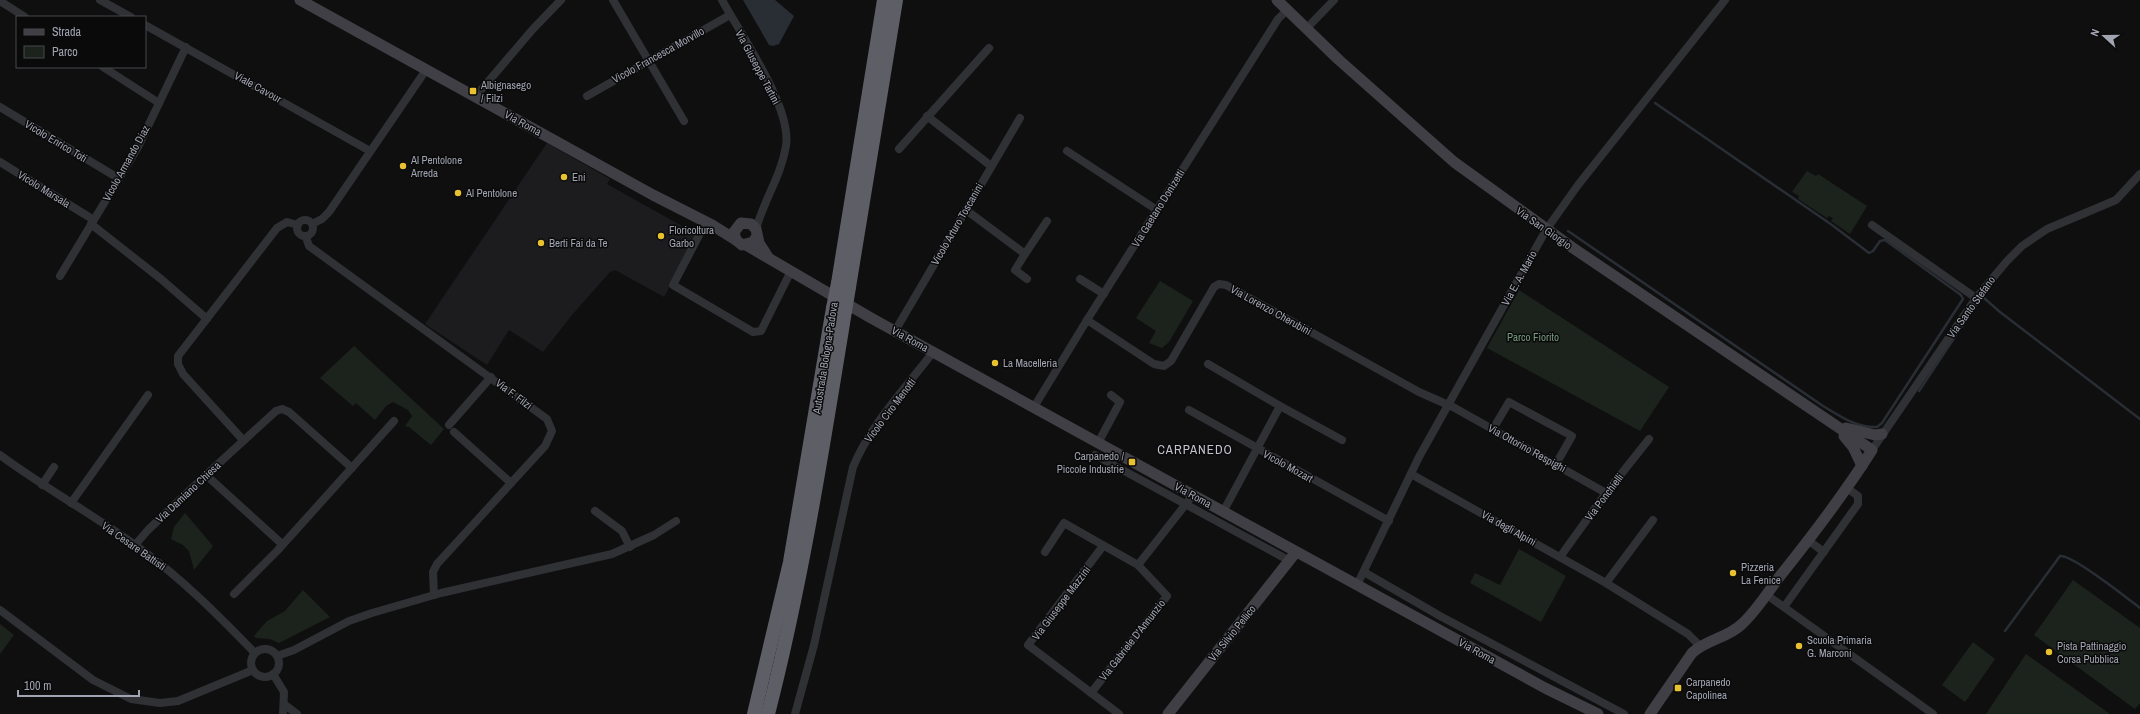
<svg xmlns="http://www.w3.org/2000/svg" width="2140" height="714" font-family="'Archivo Narrow',sans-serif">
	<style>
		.built { fill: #1c1b1d }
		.green { fill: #1c231d }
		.water { fill: #292e35 }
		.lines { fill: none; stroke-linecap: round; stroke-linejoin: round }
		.stream { stroke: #292e35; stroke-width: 2.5 }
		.street { stroke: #303135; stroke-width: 8 }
		.secondary { stroke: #3f3f45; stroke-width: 11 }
		.highway { stroke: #5d5e66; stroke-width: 14 }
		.highway-bridge { stroke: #5d5e66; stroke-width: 14 }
		.poi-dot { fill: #e8c130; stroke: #0a0a0b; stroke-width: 1.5 }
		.labels { text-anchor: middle; stroke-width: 3; stroke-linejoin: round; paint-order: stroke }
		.street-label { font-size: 11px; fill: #a1a4b1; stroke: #0a0a0b }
		.poi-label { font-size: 11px; fill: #a1a4b1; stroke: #0a0a0b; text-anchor: start }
		.park-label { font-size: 11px; fill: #789b7f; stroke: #0a0a0b }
		.quarter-label { font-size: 13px; letter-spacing: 1px; fill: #c2c3cd; stroke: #0a0a0b }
	</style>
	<rect width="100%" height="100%" fill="#0f0f10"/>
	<polygon class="built" points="547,143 610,179 607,184 698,235 664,297 615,270 610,272 572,315 543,352 509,330 487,365 425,324"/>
	<g class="green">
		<polygon points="1807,171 1816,176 1818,174 1867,206 1850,234 1831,221 1833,218 1829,216 1827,218 1798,199 1799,196 1792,192"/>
		<polygon points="1160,281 1193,301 1169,342 1162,348 1149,343 1156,331 1136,318"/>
		<polygon points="1519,290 1669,387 1640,431 1487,348"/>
		<polygon points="354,346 444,429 431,445 409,427 405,426 412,416 408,410 393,402 386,406 375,420 356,403 353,406 320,378"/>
		<polygon points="185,513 213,546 194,570 189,551 183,545 171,539 174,527"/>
		<polygon points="1519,549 1566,576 1541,622 1470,583 1475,573 1500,585"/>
		<polygon points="2073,580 2140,628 2140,703 2135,709 2034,635"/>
		<polygon points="303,590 330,617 279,643 270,639 256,638 254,636 267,621 285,611"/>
		<polygon points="0,624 14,635 0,654"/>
		<polygon points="1973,642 1995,659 1965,702 1942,685"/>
		<polygon points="2026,654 2110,714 1986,714"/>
	</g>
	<polygon class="water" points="743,0 775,0 794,16 779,44 773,46 769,45"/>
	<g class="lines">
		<g class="stream">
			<path d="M1568,231L1823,406C1840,416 1856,428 1877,427L1882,423L1963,299L1961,295L1885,240L1880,241L1873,251L1869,253L1832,225L1655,103"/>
			<polyline points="1919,391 1976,305 1982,298 1984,298 2000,312 2140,419"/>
			<path d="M2005,631L2060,556C2072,554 2127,598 2140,608"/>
		</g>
		<g class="street">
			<polyline points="100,0 131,17"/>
			<polyline points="613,0 684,121"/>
			<path d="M722,0C741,35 792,107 786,146C781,176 764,200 756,229"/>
			<polyline points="0,1 25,17"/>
			<polyline points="145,25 370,151"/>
			<polyline points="1306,29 1334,0"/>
			<polyline points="103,67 159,103"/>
			<polyline points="587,96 730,15"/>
			<polyline points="475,97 533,29 561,0"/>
			<polyline points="0,107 113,175"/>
			<polyline points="927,116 991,166"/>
			<polyline points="899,149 989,48"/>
			<polyline points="1067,151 1157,210"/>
			<polyline points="0,162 89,217"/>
			<polyline points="966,210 1025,254 1047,221"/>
			<circle cx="305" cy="228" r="8"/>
			<polyline points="706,222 673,285 753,332 761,331 791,271"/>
			<polyline points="91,224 161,279 207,319"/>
			<polyline points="312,224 322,219 329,212 426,70"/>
			<polyline points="1872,225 1976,298"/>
			<polyline points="306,237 309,246 547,419 552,431 545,446 437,564 433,572 434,595"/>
			<polyline points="1025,254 1015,270 1027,279"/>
			<polyline points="60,276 138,147 186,47"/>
			<polyline points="1080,279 1104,294"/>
			<polyline points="1087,320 1154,364 1164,366 1171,361 1214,287 1219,284 1226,285 1419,392 1453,407 1606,493"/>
			<polyline points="895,331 1020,118"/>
			<polyline points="1208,364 1280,406 1223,512"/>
			<polyline points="1280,406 1342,440"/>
			<polyline points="1034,407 1087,320 1278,19 1286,11"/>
			<polyline points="1189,410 1389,521"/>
			<polyline points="449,425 491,377"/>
			<polyline points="1493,429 1509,402 1572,436 1556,464"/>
			<polyline points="454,432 511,483"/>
			<polyline points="243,440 183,374 178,364 178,356 277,228 287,222 298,225"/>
			<polyline points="1098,443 1120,402 1111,395"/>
			<polyline points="1872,450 1976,298 2007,261 2022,246 2047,229 2116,200 2140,174"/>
			<path d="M0,455C46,489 96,516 142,550C182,579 217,614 252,650L254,654"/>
			<polyline points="1095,455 1290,561"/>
			<polyline points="1411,474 1606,583 1688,634 1700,646"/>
			<polyline points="206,475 282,544"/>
			<polyline points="42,485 54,467"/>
			<polyline points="71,503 148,395"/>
			<polyline points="595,511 622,531 630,547"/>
			<polyline points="1809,541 1824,552"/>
			<polyline points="135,545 148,530 206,475 276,411 282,409 289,412 352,468"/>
			<polyline points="1103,546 1028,645 1119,714"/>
			<polyline points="1045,552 1064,523 1138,565"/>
			<polyline points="1560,557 1606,493 1649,439"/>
			<polyline points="1364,572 1440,616 1624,714"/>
			<polyline points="1606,583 1653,520"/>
			<polyline points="1357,585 1419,457 1546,230 1578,185 1725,0"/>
			<polyline points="234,594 277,551 394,421"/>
			<polyline points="1767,595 1933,714"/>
			<polyline points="1784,607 1858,504 1858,496 1847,488"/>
			<polyline points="0,610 93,680 131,699 160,703 178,701 253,670"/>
			<circle cx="265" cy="663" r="14"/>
			<polyline points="277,656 294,650 349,621 372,613 441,593 612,554 654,535 676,521"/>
			<polyline points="273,674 284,692 283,714"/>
			<polyline points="1091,693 1167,596 1138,565 1193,495"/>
			<polyline points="285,705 297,714"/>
			<path d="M795,714L814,645L853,467C871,424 905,389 933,352"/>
		</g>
		<g class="secondary">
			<polyline points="300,0 653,195 712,225 736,240"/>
			<path d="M1277,0L1339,60L1454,162L1573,248L1872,450C1844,494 1813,535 1780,576C1768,592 1757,610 1742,624C1728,638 1707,639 1692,653L1650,714"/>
			<polyline points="757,236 753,242 742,245 736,240 734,232 741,223 751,224 756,229 759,243 768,257"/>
			<polyline points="746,245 871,318 1244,523 1545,688 1598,714"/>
			<polyline points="1846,428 1875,435 1882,434"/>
			<polyline points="1844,436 1853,447 1862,466"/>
			<polyline points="1168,714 1296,552"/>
		</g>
		<g class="highway">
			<polyline points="838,283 884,0"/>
			<polyline points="849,287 896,0"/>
			<polyline points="754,714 790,562 833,308"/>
			<path d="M768,714C802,582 823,446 845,311"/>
		</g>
		<g class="highway-bridge">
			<polyline points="833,308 838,283"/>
			<polyline points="845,311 849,287"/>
		</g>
	</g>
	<g class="poi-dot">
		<rect x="469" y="87" width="8" height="8" rx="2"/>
		<circle cx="403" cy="166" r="4"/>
		<circle cx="564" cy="177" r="4"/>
		<circle cx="458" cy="193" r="4"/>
		<circle cx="661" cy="236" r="4"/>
		<circle cx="541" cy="243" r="4"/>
		<circle cx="995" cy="363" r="4"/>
		<rect x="1128" y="458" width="8" height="8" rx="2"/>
		<circle cx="1733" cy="573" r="4"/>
		<circle cx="1799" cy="646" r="4"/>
		<circle cx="2049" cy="652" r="4"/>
		<rect x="1674" y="684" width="8" height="8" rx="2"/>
	</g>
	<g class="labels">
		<g class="street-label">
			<text transform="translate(658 55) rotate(-29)" y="4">Vicolo Francesca Morvillo</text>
			<text transform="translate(758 67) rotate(62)" y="4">Via Giuseppe Tartini</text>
			<text transform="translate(258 87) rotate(29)" y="4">Viale Cavour</text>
			<text transform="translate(523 123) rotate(29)" y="4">Via Roma</text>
			<text transform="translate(56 141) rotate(31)" y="4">Vicolo Enrico Toti</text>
			<text transform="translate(126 163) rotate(-61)" y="4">Vicolo Armando Diaz</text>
			<text transform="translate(44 189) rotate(32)" y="4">Vicolo Marsala</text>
			<text transform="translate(1158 208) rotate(-58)" y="4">Via Gaetano Donizetti</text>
			<text transform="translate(957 224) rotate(-60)" y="4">Vicolo Arturo Toscanini</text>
			<text transform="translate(1544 228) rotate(35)" y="4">Via San Giorgio</text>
			<text transform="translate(1519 278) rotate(-61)" y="4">Via E. A. Mario</text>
			<text transform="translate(1971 307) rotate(-54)" y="4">Via Santo Stefano</text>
			<text transform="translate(1271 310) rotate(29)" y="4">Via Lorenzo Cherubini</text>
			<text transform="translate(910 339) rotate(29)" y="4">Via Roma</text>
			<text transform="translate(825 358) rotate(-81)" y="4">Autostrada Bologna-Padova</text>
			<text transform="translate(514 394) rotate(37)" y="4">Via F. Filzi</text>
			<text transform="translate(890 410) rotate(-53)" y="4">Vicolo Ciro Menotti</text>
			<text transform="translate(1527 448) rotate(29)" y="4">Via Ottorino Respighi</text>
			<text transform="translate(1288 466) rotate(29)" y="4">Vicolo Mozart</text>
			<text transform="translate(188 492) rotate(-43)" y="4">Via Damiano Chiesa</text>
			<text transform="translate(1193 495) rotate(29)" y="4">Via Roma</text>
			<text transform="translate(1604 497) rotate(-53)" y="4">Via Ponchielli</text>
			<text transform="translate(1509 528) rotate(29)" y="4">Via degli Alpini</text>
			<text transform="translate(134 546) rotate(35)" y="4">Via Cesare Battisti</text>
			<text transform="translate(1061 603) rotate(-53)" y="4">Via Giuseppe Mazzini</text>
			<text transform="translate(1232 633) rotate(-51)" y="4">Via Silvio Pellico</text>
			<text transform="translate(1132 640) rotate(-52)" y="4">Via Gabriele D'Annunzio</text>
			<text transform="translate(1477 651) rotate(29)" y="4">Via Roma</text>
		</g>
		<g class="poi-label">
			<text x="481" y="89">Albignasego<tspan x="481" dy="13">/ Filzi</tspan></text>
			<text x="411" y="164">Al Pentolone<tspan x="411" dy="13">Arreda</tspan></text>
			<text x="572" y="181">Eni</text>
			<text x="466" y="197">Al Pentolone</text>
			<text x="669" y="234">Floricoltura<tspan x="669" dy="13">Garbo</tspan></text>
			<text x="549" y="247">Berti Fai da Te</text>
			<text x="1003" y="367">La Macelleria</text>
			<text x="1124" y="460" text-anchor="end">Carpanedo /<tspan x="1124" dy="13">Piccole Industrie</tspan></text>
			<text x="1741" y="571">Pizzeria<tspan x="1741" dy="13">La Fenice</tspan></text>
			<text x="1807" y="644">Scuola Primaria<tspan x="1807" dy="13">G. Marconi</tspan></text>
			<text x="2057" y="650">Pista Pattinaggio<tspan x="2057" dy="13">Corsa Pubblica</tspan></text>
			<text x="1686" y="686">Carpanedo<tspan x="1686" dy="13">Capolinea</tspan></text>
		</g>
		<g class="park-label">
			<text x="1533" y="341">Parco Fiorito</text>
		</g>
		<g class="quarter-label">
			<text x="1195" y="454">CARPANEDO</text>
		</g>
	</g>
	<rect x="16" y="16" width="130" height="52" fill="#0a0a0b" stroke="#46484d"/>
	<rect x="24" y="29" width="20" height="6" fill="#3f3f45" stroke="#46484d"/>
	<text x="52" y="36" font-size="12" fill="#a1a4b1">Strada</text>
	<rect x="24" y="46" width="20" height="12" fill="#1c231d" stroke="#46484d"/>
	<text x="52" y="56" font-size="12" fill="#a1a4b1">Parco</text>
	<g transform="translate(2104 36) rotate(291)" stroke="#0a0a0b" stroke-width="3" paint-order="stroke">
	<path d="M0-3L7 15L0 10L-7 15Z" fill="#a1a4b1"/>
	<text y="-6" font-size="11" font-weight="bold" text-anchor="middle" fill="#a1a4b1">N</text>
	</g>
	<path d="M18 690v6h121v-6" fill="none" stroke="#a1a4b1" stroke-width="2"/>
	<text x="24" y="690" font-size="12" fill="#a1a4b1" stroke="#0a0a0b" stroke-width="3" paint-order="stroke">100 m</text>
</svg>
